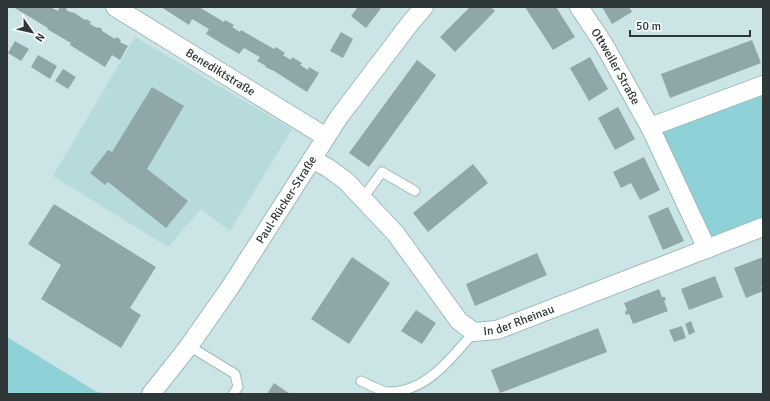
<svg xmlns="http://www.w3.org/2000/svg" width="770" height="401" font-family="Signika,sans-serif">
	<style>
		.built { fill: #b7dadc }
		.green { fill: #8ed1d6 }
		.building { fill: #8fa7a9 }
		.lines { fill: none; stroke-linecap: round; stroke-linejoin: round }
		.lane-casing { stroke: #a0b9bb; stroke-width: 11 }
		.street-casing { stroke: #a0b9bb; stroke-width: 20 }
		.lane { stroke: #fff; stroke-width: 9 }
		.street { stroke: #fff; stroke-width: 18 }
		.labels { text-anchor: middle; stroke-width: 3; stroke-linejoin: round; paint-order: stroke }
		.street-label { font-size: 12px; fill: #2e3839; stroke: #fff }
	</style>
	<rect width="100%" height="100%" fill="#cbe5e6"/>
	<polygon class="built" points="135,37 292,129 230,231 201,209 168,247 53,176"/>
	<g class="green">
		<polygon points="763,85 763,227 707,249 650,127"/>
		<polygon points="7,337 97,392 112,394 7,394"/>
	</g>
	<g class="building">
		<polygon points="13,7 50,7 58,11 60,7 65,7 67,8 66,10 73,13 73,12 85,20 86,19 91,22 90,24 97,28 98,27 102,29 102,31 115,39 116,37 121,40 120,42 128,46 120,60 112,55 105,67 70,45 71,43 47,29 48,28"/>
		<polygon points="161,7 199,7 224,22 225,20 234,25 232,27 240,32 241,30 274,49 276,47 285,53 283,55 291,60 292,57 302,63 300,65 308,70 309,67 319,73 307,92 274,71 265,67 266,66 257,61 260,57 244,48 239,54 206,34 209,29 192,19 189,25"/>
		<polygon points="358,7 382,7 366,28 351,16"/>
		<polygon points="470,7 491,7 495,11 455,52 440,37"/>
		<polygon points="525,7 556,7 575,37 553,50"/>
		<polygon points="602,7 629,7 632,12 612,24"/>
		<polygon points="341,32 353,39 343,58 330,51"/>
		<polygon points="752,40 761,63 670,98 661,74"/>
		<polygon points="15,41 29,49 21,61 8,53"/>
		<polygon points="38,55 57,66 50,79 31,67"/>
		<polygon points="590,57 608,89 589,101 570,68"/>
		<polygon points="417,60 436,75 369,167 349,153"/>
		<polygon points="63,69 76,77 68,89 55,81"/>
		<polygon points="152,87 184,106 147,169 188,201 166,228 108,182 105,185 90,173 108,150 112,152"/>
		<polygon points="618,107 635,139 615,150 598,118"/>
		<polygon points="644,157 660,190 640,200 631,183 621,188 613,172"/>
		<polygon points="473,164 488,183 428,232 413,213"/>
		<polygon points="54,204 156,267 130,308 141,315 121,348 41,299 61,265 28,244"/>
		<polygon points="668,207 684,241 663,250 648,216"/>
		<polygon points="537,253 547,275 475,306 466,284"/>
		<polygon points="352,257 390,283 349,344 311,319"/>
		<polygon points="763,257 763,285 761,286 763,291 746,298 734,268"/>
		<polygon points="715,276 723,297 689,310 681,289"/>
		<polygon points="659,289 662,297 665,297 666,300 664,301 668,311 633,324 629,314 626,315 625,312 627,310 624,303"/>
		<polygon points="416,310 436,323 422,344 401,331"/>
		<polygon points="691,321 695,332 689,335 685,324"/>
		<polygon points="682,326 686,338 674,342 669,330"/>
		<polygon points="598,328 607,352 500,393 491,370"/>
		<polygon points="274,383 290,394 267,394"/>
	</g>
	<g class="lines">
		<defs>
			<g id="lane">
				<polyline points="363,198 382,172 415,191"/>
				<polyline points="189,346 235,374 238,387 233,394"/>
				<path d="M361,381C368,384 382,392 389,392C427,392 452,357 474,332"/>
			</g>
			<g id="street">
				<path id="s1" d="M115,7L326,137"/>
				<path id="s2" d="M579,7L603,43L650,127L707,249"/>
				<polyline points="650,127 763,85"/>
				<path id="s3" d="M312,159L328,168L346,181L396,234L459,321L474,332L497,330L763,227"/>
				<path id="s4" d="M151,394L189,346L231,286L339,117L411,22L424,7"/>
			</g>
		</defs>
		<use href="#lane" class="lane-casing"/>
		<use href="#street" class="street-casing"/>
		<use href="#lane" class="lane"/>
		<use href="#street" class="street"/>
	</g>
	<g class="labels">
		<g class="street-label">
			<text dy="4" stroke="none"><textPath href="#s2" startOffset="70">Ottweiler Straße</textPath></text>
			<text dy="4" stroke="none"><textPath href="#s1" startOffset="124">Benediktstraße</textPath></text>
			<text dy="4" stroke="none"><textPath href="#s4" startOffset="237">Paul-Rücker-Straße</textPath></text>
			<text dy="4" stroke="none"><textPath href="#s3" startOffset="286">In der Rheinau</textPath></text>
		</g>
	</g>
	<rect width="770" height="401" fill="none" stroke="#2e3839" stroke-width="16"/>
	<g transform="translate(32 32) rotate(124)" stroke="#ffffff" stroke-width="3" paint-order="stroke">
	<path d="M0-3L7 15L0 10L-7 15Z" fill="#2e3839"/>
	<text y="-6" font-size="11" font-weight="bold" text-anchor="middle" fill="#2e3839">N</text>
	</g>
	<path d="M630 30v6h120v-6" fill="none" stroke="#2e3839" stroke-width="2"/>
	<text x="636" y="30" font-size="12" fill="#2e3839" stroke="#ffffff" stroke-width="3" paint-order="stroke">50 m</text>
</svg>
